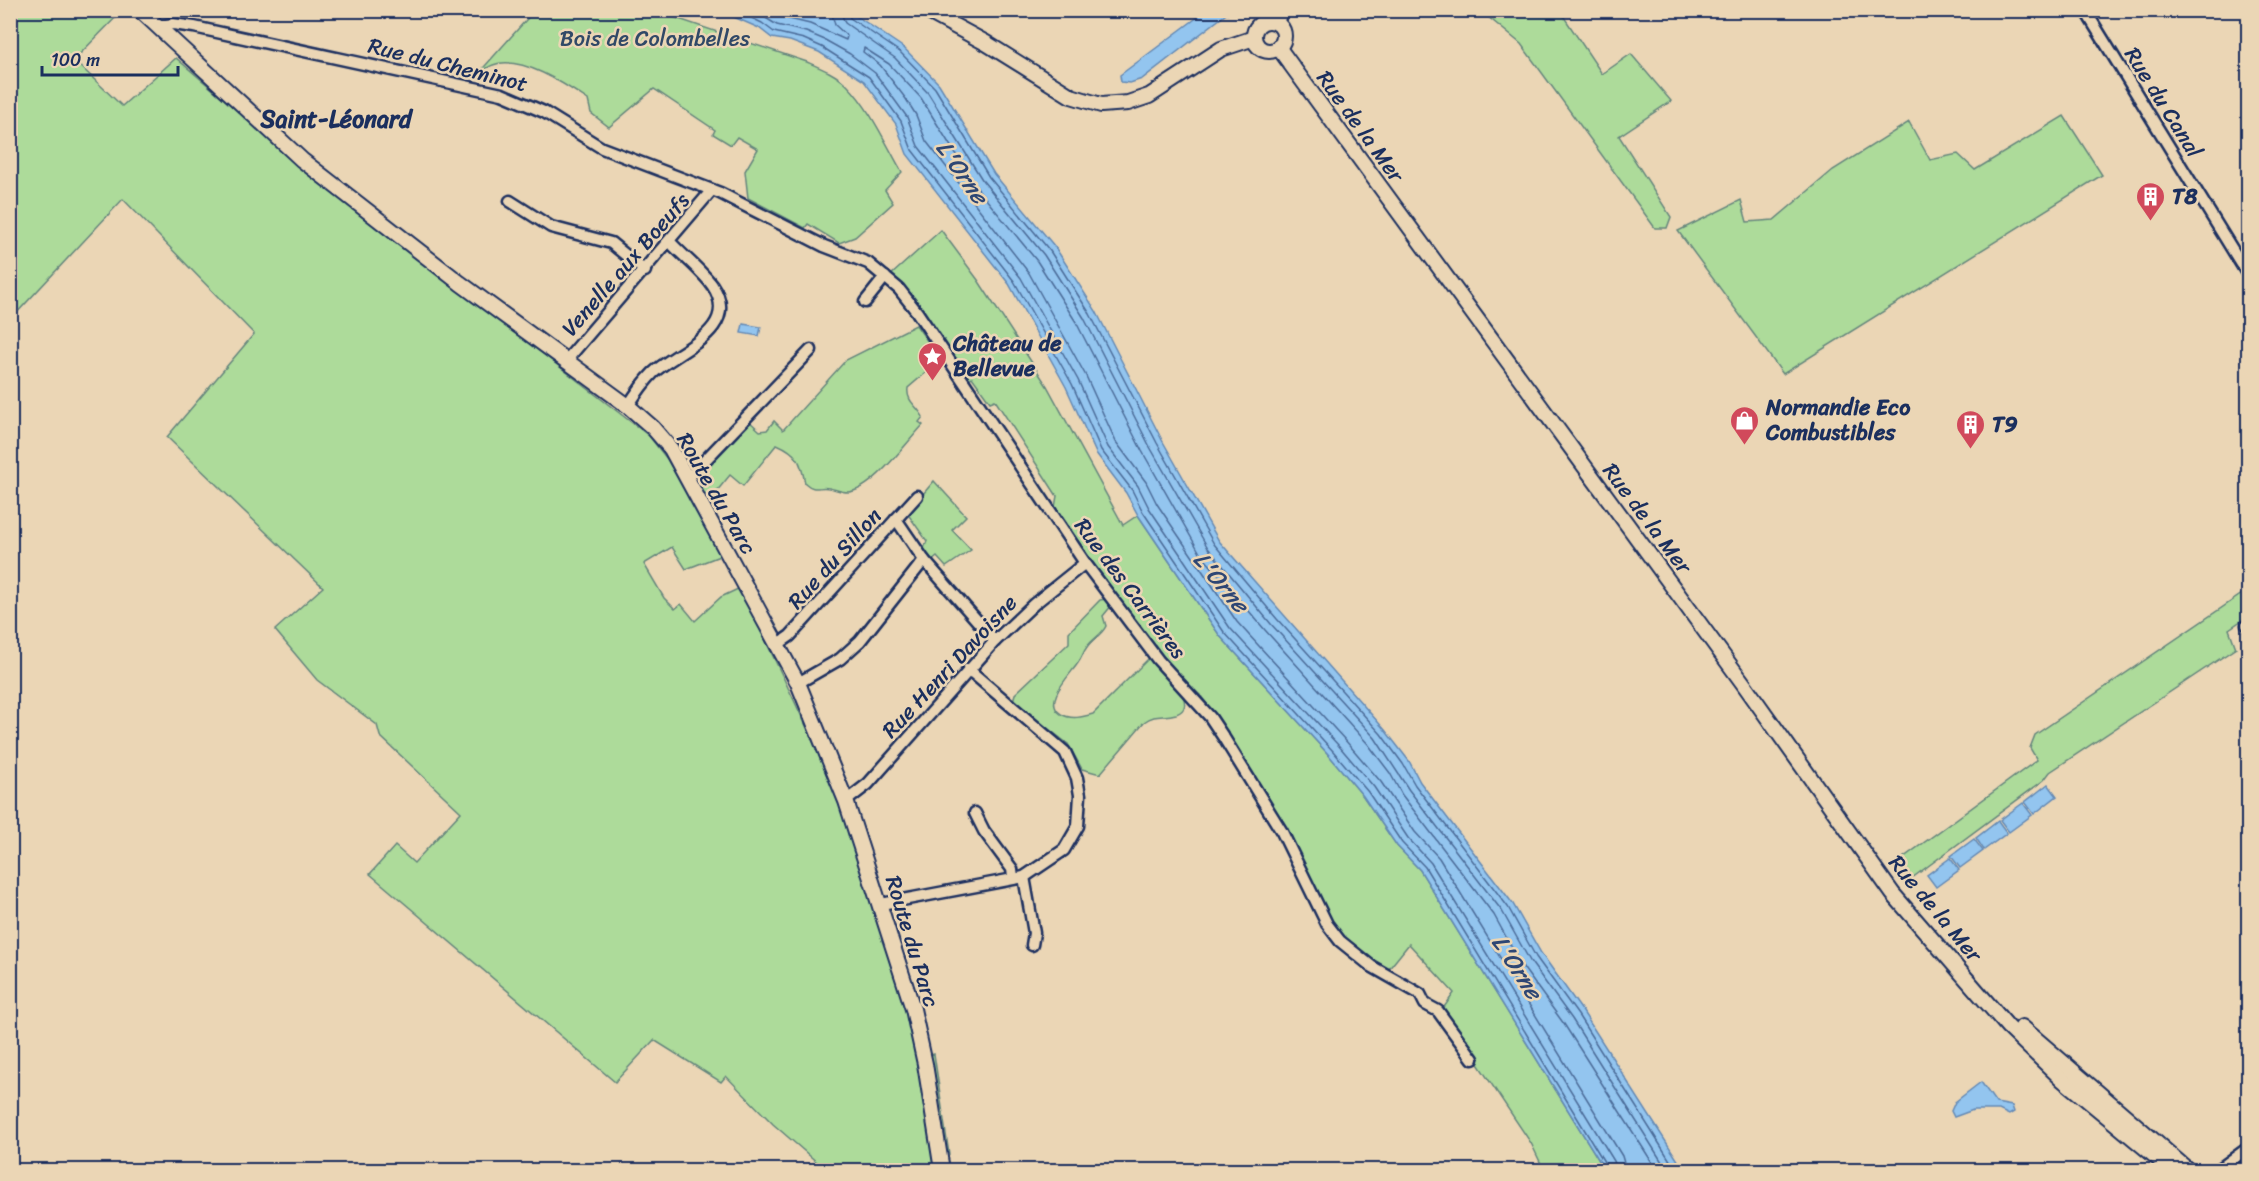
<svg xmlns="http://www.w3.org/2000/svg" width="2259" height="1181" font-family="Sriracha,sans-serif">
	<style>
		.green { fill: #addb9a; stroke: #64857c; stroke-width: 1.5 }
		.water { fill: #93c5ef; stroke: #6389b5; stroke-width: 1.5 }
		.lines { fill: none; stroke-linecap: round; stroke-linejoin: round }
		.shore { stroke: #4b6b98; stroke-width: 1.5 }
		.minor-casing { stroke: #1b2f5e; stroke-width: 15 }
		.tertiary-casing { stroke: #1b2f5e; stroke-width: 18 }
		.minor { stroke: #ebd6b5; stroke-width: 10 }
		.tertiary { stroke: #ebd6b5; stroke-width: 14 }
		.labels { text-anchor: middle; stroke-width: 5; stroke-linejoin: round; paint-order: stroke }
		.park-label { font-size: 22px; fill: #314967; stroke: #ebd6b5 }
		.street-label { font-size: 22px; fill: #1b2f5e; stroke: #ebd6b5 }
		.poi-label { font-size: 22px; font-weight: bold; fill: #1b2f5e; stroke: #ebd6b5; text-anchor: start }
		.neighbourhood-label { font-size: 24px; font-weight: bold; fill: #1b2f5e; stroke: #ebd6b5 }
		.water-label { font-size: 24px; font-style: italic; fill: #2d4674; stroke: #ebd6b5 }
	</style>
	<rect width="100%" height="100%" fill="#ebd6b5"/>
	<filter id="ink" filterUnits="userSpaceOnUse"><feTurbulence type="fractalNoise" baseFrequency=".0167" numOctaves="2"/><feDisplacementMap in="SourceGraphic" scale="12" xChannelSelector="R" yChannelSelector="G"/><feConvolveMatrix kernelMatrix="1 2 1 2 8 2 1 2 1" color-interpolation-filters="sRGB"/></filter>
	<g filter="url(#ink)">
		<g class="green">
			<path d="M11,11H122L74,60L122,106L176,58L321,182L649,436L667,459L722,555L686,569L672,547L644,564L664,598L675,609L681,604L695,621L721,597L740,588C767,644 795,700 820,757C862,853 893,956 920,1058L934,1054L949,1154L933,1163V1170H826L773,1124L726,1076L721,1082L654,1040L615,1082L370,874L395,846L414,863L461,812L380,736L377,725L317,680L275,630L323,587L167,437L254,334L123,199L11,319Z"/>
			<path d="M534,11H655L807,62C821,68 836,74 847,85C870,108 886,144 902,172L885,190L893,203L855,237L839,243L808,224L805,228L748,198L745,171L758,149L737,137L731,145L713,134L715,130L654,89L609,127L591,113L588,100C566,85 520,54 493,65C487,67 482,72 477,75Z"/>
			<polygon points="1481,11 1560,11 1602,74 1631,54 1671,101 1619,136 1671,217 1667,228 1655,228 1521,44"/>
			<polygon points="2064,116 2102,175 1783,374 1678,231 1741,200 1747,222 1774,220 1833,170 1909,122 1930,160 1958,154 1975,170"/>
			<polygon points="941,230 978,280 1047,386 1123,525 1138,515 1220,636 1328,754 1363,796 1397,846 1420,870 1605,1170 1544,1170 1531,1143 1442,1010 1454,993 1409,944 1388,970 1368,959 1338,932 1292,843 1218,719 1201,696 1169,665 1086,557 1055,507 1057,496 995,400 990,402 972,377 965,382 909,293 890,276"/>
			<path d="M916,325L933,349L926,355L931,363L930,369L908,388C906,402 918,406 923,417L919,422L923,425C906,443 872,491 848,492C841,492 835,489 829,488C818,486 815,492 805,483C801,462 798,453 777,444L743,486L730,475L707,503L697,481L700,472L749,421L760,431L767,430L774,421L783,430L846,360Z"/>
			<polygon points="934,481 966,516 952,530 971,550 946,567 937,557 932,561 923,551 927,541 907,513"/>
			<polygon points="2248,590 2248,616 2229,629 2236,648 2050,772 2044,780 1908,881 1905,877 1900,878 1892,866 2037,760 2030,748 2035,735"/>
			<path d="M1107,599L1112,605L1103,616L1106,626C1102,635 1092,639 1087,647C1083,652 1082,658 1078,663C1070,675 1042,702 1061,714C1071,720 1083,717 1093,714L1151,656C1159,666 1203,705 1176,714C1163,718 1156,713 1144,722L1100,774L1082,769L1068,744L1013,701L1015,694L1069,643V632L1100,600Z"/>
			<polygon points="2248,1155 2248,1170 2232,1170"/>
		</g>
		<g class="water">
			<polygon points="720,11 849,11 904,48 939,84 994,174 1055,247 1096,311 1162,440 1219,541 1385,730 1409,761 1420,782 1513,904 1541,953 1583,1012 1684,1170 1605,1170 1420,870 1397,846 1363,796 1328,754 1220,636 1138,515 1126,493 1096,453 1066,387 1009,284 907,154 896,124 864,81 819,52 790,41 772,38 759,28"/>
			<polygon points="1206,11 1230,11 1142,79 1130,83 1121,82 1120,75"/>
			<polygon points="743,324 761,327 759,336 741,333"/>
			<polygon points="2048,784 2057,796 2034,814 2025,802"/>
			<polygon points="2023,803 2032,815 2009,832 2000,820"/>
			<polygon points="1998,821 2007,833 1984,850 1976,838"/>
			<polygon points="1974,839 1983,851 1960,868 1951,856"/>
			<polygon points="1950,858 1959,870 1936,887 1927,875"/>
			<polygon points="1981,1082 1996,1103 2012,1106 2014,1112 2009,1115 1999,1110 1973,1110 1954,1117 1951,1111 1955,1102"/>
		</g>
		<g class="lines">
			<g class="shore">
				<polyline points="735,10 762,23 774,32 804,39 822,47 869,77 901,121 912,150 1014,281 1072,384 1101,450 1132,490 1143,512 1224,632 1333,751 1368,792 1402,843 1425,867 1609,1170"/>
				<polyline points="753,10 777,25 806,32 825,40 850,54 875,73 907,117 918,146 1021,278 1078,380 1108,447 1138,486 1149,508 1230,628 1339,746 1374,787 1408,838 1431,863 1614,1161 1617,1170"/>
				<polyline points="773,10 781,17 810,24 846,40 847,36 835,25 831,10"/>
				<polyline points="840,10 845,23 895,58 928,93 983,181 1044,255 1084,318 1150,447 1208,548 1271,624 1375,738 1409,790 1502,911 1530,961 1572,1019 1667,1170"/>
				<polyline points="848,10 850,18 900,52 935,88 989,177 1050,251 1090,314 1157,443 1214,544 1277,619 1381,734 1403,764 1415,785 1508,907 1536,957 1578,1015 1676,1170"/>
				<polyline points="1626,1170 1622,1156 1439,858 1415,832 1381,782 1345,740 1237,622 1157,504 1146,482 1116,442 1086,376 1029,273 926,141 916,115 906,99 880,65 863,52 864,48 889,64 921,98 976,187 1037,261 1076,322 1142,451 1200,553 1265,630 1368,744 1390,773 1402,795 1494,915 1522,966 1564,1024 1657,1170"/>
			</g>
			<defs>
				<g id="minor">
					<polyline points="2085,10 2248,275"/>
					<polyline points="1277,23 1284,10"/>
					<polyline points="159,26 173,24 194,27 502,94 544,112 602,148 720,193 824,246 868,263 899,289 917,312 1085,563 1158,660 1210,717 1224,738 1282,832 1327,924 1340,941 1371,966 1420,994 1425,1004 1438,1011 1473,1059"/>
					<polyline points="510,201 551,227 611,243 645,271"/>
					<polyline points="865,302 885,277"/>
					<polyline points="565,362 712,190"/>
					<path d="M628,406C635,395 644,382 653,373C677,350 743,330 712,285C701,270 683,256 670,242"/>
					<polyline points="688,478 811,350"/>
					<polyline points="896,519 924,560"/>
					<polyline points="2247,625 2248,624"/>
					<polyline points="777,645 790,636 917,496"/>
					<polyline points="798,683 840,659 860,641 924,560 995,641"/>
					<polyline points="846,801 868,784 995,641 1034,604 1085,563"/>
					<polyline points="975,813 984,831 1012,869 1013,877"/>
					<polyline points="1024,877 1034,933 1032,945"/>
					<polyline points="881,904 1024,877 1064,850 1078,826 1080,795 1077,778 1065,752 968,669"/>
					<polyline points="2218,1170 2248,1148"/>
				</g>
				<g id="tertiary">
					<polyline points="140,10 302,160 460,283 628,406 653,428 671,449 798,683 846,801 913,1009 925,1064 942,1170"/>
					<polyline points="925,10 986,43 1071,96 1101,105 1128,103 1149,96 1221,49 1254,38"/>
					<circle cx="1269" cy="36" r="15"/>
					<polyline points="1278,47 1743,683 1893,894 2008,1027 2062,1079 2172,1170"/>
					<polyline points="2022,1027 2188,1170"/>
				</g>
			</defs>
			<use href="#minor" class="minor-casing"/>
			<use href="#tertiary" class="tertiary-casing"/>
			<use href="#minor" class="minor"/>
			<use href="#tertiary" class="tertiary"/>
		</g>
	</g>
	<defs>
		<symbol id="building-pin" viewBox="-11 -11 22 30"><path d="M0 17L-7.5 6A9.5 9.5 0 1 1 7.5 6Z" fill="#d1495b" stroke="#ebd6b5"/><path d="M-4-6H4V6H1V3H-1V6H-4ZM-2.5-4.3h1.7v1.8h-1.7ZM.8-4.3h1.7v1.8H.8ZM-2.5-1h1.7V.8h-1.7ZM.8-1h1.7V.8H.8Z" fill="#fff"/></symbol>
		<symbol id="sight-pin" viewBox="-11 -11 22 30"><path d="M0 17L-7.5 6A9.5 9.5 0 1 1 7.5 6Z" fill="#d1495b" stroke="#ebd6b5"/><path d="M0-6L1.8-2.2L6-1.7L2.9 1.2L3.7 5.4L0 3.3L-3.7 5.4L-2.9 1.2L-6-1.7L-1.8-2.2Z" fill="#fff"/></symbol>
		<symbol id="shop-pin" viewBox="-11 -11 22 30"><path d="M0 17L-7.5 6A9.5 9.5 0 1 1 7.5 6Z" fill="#d1495b" stroke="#ebd6b5"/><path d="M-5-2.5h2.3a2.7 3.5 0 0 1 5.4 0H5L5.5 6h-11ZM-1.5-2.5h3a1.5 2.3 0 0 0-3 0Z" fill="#fff"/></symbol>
	</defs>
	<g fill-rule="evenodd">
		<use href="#building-pin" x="2134" y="180" width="33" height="45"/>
		<use href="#sight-pin" x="916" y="340" width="33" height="45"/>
		<use href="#shop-pin" x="1728" y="404" width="33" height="45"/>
		<use href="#building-pin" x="1954" y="408" width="33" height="45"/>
	</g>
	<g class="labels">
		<g class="park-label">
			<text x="655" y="46">Bois de Colombelles</text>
		</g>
		<g class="street-label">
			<text transform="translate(448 64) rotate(14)" y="8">Rue du Cheminot</text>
			<text transform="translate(2164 102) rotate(58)" y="8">Rue du Canal</text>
			<text transform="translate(1361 126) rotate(54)" y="8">Rue de la Mer</text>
			<text transform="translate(625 264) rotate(-49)" y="8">Venelle aux Boeufs</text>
			<text transform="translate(717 493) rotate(60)" y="8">Route du Parc</text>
			<text transform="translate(1648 518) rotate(53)" y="8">Rue de la Mer</text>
			<text transform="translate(834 558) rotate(-48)" y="8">Rue du Sillon</text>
			<text transform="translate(1131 588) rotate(53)" y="8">Rue des Carrières</text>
			<text transform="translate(949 666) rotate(-47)" y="8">Rue Henri Davoisne</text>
			<text transform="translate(1936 908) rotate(50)" y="8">Rue de la Mer</text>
			<text transform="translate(913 941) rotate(73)" y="8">Route du Parc</text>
		</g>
		<g class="poi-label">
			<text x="2172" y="204">T8</text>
			<text x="953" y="351">Château de<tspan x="953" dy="25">Bellevue</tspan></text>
			<text x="1766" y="415">Normandie Eco<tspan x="1766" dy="25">Combustibles</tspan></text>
			<text x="1992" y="432">T9</text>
		</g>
		<g class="neighbourhood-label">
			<text x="336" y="127">Saint-Léonard</text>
		</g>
		<g class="water-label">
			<text transform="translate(962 172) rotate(55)" y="8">L'Orne</text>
			<text transform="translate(1221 582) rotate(50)" y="8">L'Orne</text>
			<text transform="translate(1517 967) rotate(57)" y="8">L'Orne</text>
		</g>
	</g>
	<rect width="2259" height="1181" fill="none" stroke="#ebd6b5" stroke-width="36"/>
	<rect x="18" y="18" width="2223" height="1145" fill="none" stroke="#1b2f5e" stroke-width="2" filter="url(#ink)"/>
	<path d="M42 66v9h136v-9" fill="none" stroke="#1b2f5e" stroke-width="3"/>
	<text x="51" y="66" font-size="18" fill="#1b2f5e" stroke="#ebd6b5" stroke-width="4.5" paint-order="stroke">100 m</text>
</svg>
